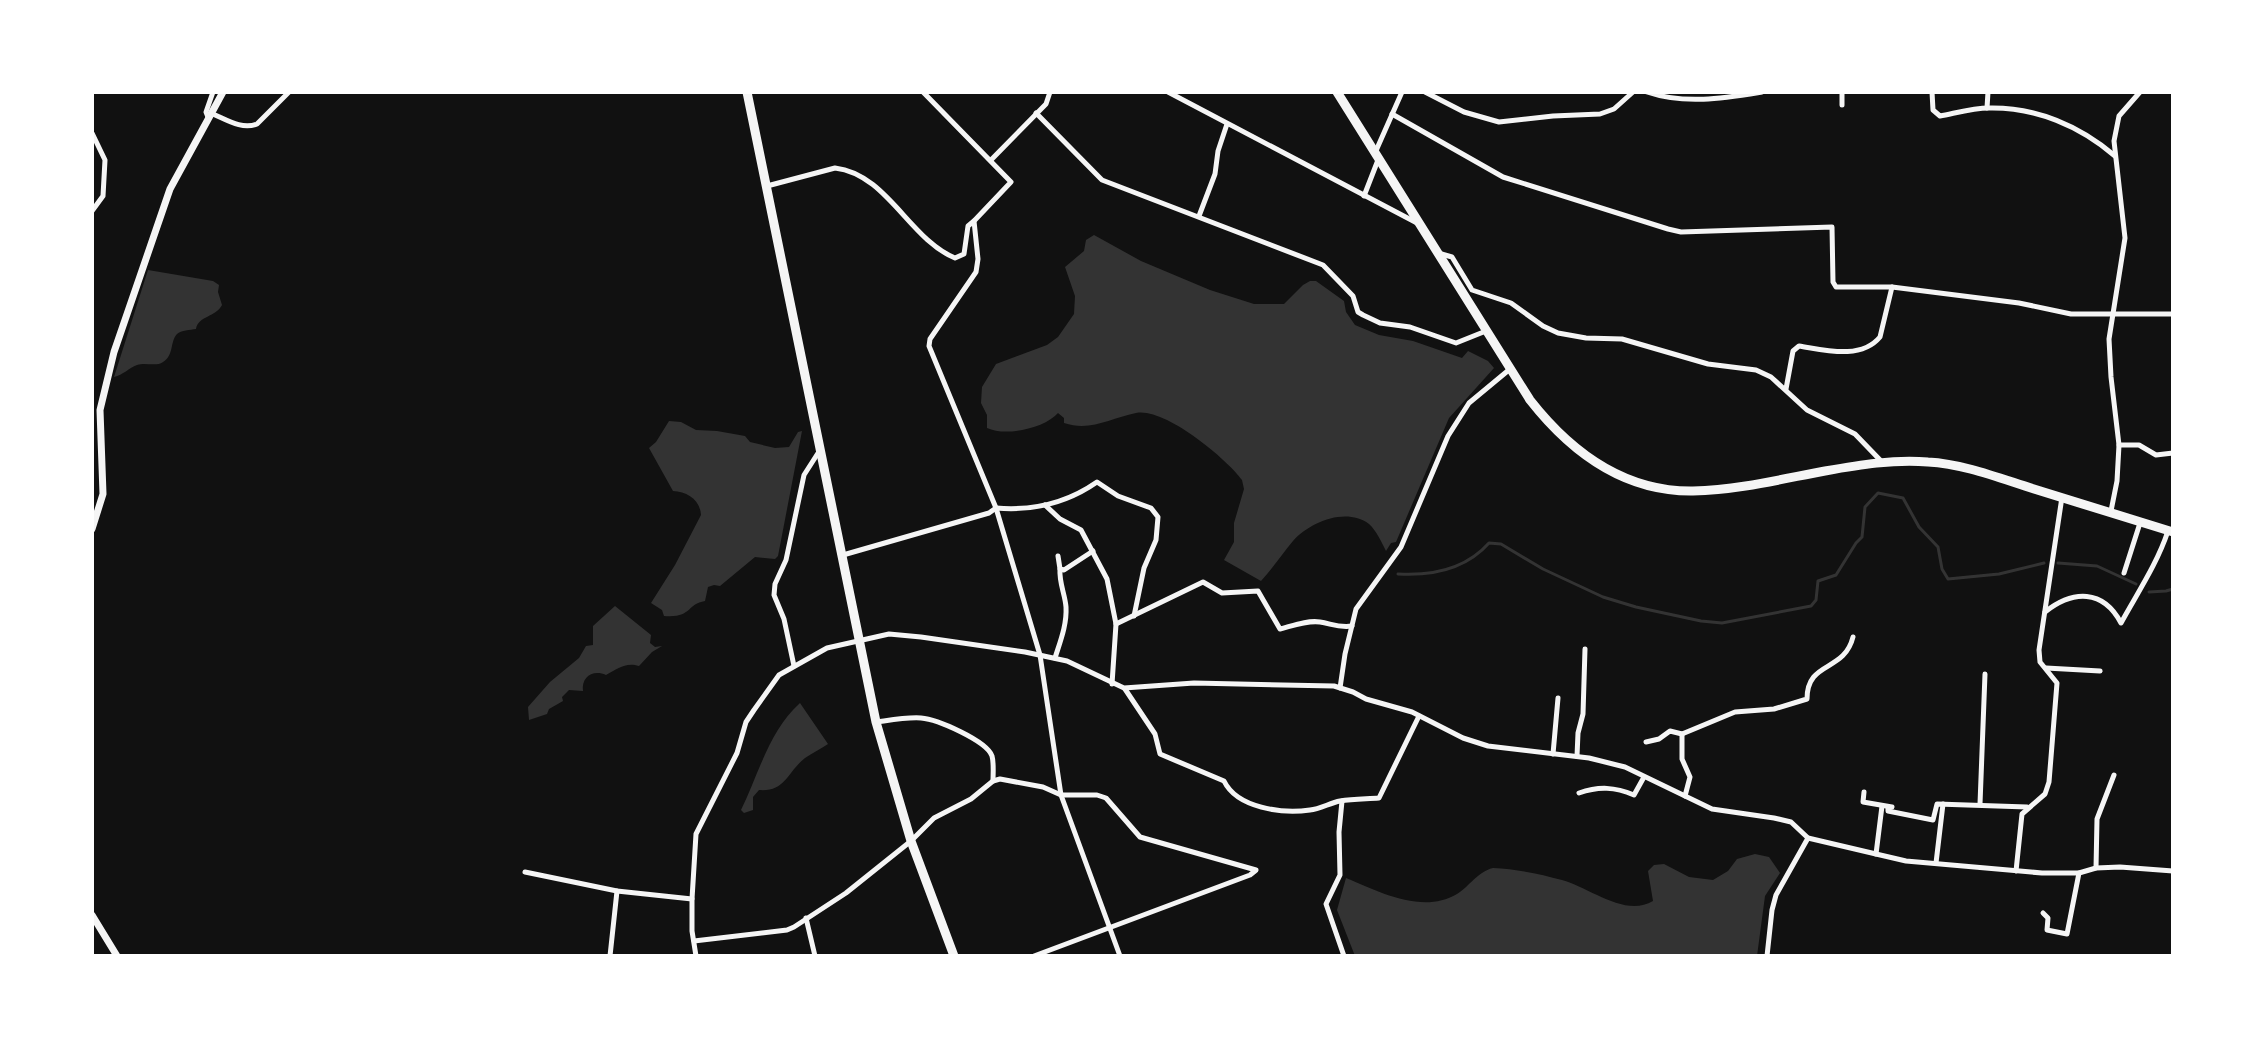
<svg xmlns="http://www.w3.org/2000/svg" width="2265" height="1048" font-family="'PT Sans Narrow',sans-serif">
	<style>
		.water { fill: #333 }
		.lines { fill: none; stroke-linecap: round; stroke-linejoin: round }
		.stream { stroke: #333; stroke-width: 3 }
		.minor { stroke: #f5f5f5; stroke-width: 5 }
		.tertiary { stroke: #f5f5f5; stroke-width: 7 }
		.primary { stroke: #f5f5f5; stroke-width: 9 }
	</style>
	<rect width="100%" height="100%" fill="#111"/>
	<g class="water">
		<path d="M1094,235L1141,261L1210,290L1254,304H1284L1303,285L1310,281H1316L1344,301L1346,312L1355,325L1379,335L1413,341L1462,358L1468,351L1488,361L1494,368L1449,418L1396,542L1391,543L1386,551C1382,543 1376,530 1369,524C1346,507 1310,522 1293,541C1282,554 1273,568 1261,581L1224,560L1234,542V523L1244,489L1242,480C1226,458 1164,407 1136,413C1110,418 1091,432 1064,423V418L1058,413C1045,428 1006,437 987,428V415L981,403L982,387L996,364L1047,345L1058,337L1074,314L1075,296L1065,267L1084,251L1086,240Z"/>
		<path d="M148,270L213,281L219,285L218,292L222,305C216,317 198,316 196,329C190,330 181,330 177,334C170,341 174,356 163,362C156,367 146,362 137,365C129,368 123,375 114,377Z"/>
		<path d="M669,421L681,422L696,430L717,431L745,436L750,442L775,448L789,447L798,432L802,431L778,556L775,559L755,557L720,586L714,585L708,587L705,601C686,604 693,618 664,616L662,610L651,603L675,565L701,515C700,499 687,492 673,491L649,448L656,442Z"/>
		<path d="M615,606L651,635L650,643L655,647L662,646L652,652L639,666C625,662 618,669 606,675C593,669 581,677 583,691L569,690L562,697L563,701L549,709L547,714L529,720L528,707L550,682L579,658L586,646L593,645V626Z"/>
		<path d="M800,703L828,744C821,749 812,753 805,758C787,772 786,792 759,790L753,797V810L744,813L741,810C759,773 769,731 800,703Z"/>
		<path d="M1755,854L1769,857L1780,873L1765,896L1757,956H1355L1337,910L1346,878C1378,891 1422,915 1457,894C1470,886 1477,872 1493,868C1516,869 1540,874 1562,880C1589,887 1625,918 1653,901L1648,871L1654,865L1664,864L1689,877L1713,880L1728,871L1737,859Z"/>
	</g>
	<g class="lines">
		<g class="stream">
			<polyline points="2058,563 2097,566 2136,584"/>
			<path d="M1398,574C1432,576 1465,570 1489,543L1501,544L1543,569L1603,597L1636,607L1701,621L1722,623L1811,606L1816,600L1818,581L1836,575L1856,543L1862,537L1865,507L1878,493L1903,498L1919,527L1938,547L1942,569L1948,579L1999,574L2044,563"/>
			<polyline points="2149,592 2166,591 2173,589"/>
		</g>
		<g class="minor">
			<polyline points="1168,92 1417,223"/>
			<polyline points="1425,92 1464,112 1499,122 1553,116 1600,114 1614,109 1633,92"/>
			<path d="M1647,92C1685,105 1725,98 1762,92"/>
			<polyline points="1842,92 1842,105"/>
			<path d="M1932,92L1933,110L1940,116C1956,113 1973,108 1989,108C2036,107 2080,126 2115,156"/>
			<polyline points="1987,108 1988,92"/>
			<polyline points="1036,113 1102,180 1323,265 1353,296 1358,312 1363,315 1380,323 1410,327 1456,343 1486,331"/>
			<path d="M213,114C227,120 242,130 257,124L289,92"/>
			<polyline points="1392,114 1503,177 1668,229 1681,232 1832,227 1833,282 1836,287 1892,287 2019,303 2071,314 2173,314"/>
			<polyline points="208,117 206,112 213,92"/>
			<polyline points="92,133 105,160 103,196 92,211"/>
			<polyline points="1375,153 1402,92"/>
			<polyline points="991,160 1046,104 1050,92"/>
			<path d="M767,186L835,168C887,174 909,239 955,258L964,254L968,226L974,221"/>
			<polyline points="1364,196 1378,160"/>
			<polyline points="1199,216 1215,174 1218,151 1227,124"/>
			<polyline points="1438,253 1452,257 1472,290 1511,303 1543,326 1558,333 1586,338 1622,339 1708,364 1756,370 1771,377 1807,410 1855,434 1882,462"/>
			<path d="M1786,389L1793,351L1799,346C1825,350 1861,360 1880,337L1892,287"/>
			<polyline points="2119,445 2139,445 2156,455 2173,453"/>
			<polyline points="1045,505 1060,519 1081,530 1107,579 1116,624 1112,684"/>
			<polyline points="2111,511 2117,481 2119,445 2111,377 2109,339 2125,238 2114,141 2119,116 2140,92"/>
			<polyline points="843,555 989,513 996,508 929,346 930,339 976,272 978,259 974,221 1011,182 923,92"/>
			<polyline points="1058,556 1060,569 1064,570 1093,551"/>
			<polyline points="2124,573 2140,523"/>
			<path d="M2045,612C2073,590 2103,589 2121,623C2138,592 2157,564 2168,531"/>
			<path d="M1116,624L1203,582L1222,593L1258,591L1280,629C1292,626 1307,620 1320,622C1332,624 1339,628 1352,626"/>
			<path d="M1055,658C1060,642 1067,625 1066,607C1065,594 1059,583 1060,569"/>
			<polyline points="794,666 784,619 774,595 775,584 786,560 804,475 820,450"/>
			<polyline points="2046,668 2100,671"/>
			<polyline points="1340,688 1345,654 1356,609 1401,547 1448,436 1469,403 1510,369"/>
			<path d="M1125,689L1155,734L1160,754L1224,781C1237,808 1282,814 1310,810C1320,809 1330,803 1340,801C1353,799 1366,799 1379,798L1419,716"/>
			<path d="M877,722C891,720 907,717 921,718C937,719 987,741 992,756C994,763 993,774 993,781"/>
			<polyline points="1682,734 1682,759 1690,777 1685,796"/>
			<path d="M1646,742L1659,739L1670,731L1682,734L1735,712L1774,709L1807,699C1807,660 1844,673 1853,637"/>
			<polyline points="1553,754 1558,698"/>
			<polyline points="1577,756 1578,733 1583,714 1585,649"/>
			<polyline points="1864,792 1863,802 1892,807"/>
			<path d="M1579,793C1599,786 1615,787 1634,795L1644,777"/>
			<polyline points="1342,801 1339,832 1340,875 1326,904 1344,956"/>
			<polyline points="1980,804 1985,674"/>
			<polyline points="1888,807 1888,811 1933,820 1937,804 2027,807"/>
			<polyline points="1876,854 1882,806"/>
			<polyline points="1936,863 1943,804"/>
			<polyline points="2096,868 2097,819 2114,775"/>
			<polyline points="2016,871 2022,814 2045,794 2049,782 2057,683 2040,662 2039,650 2062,497"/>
			<polyline points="525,872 617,891 692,899"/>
			<polyline points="2043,913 2048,918 2047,930 2067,934 2079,873"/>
			<polyline points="806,918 815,956"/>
			<polyline points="694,941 787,930 794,927 846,893 911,841 934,818 971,799 993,781 1000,779 1043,787 1061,795 1097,795 1106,798 1140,837 1256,870"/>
			<polyline points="610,956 617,891"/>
			<polyline points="696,956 692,931 692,899 696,834 737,753 746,722 754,710 779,675 827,648 889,634 921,637 1025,652 1067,661 1124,688 1194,683 1334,686 1353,692 1366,699 1412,712 1463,738 1488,746 1589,758 1625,767 1712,809 1774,818 1791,822 1808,838 1876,854 1906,861 2042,873 2079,873 2096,868 2120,867 2173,871"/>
			<polyline points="1034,956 1250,875 1255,871"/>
			<path d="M1120,956L1061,795L1040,655L996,508C1032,511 1067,503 1097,482L1118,496L1151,508L1158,517L1156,540L1144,568L1134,616"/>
			<polyline points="1767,956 1772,910 1776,895 1808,838"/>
		</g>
		<g class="tertiary">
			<polyline points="92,529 103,494 100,410 114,352 170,189 223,92"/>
			<polyline points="92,915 117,956"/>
		</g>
		<g class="primary">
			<polyline points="747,92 876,722 911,841 954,956"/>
			<path d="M1337,92L1530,400C1570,451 1624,492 1693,491C1738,490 1782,479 1825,471C1859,465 1894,459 1928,462C1964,464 1999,478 2034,489C2080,503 2127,518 2173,532"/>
		</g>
	</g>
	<rect width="2265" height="1048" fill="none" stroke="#ffffff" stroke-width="188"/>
</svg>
